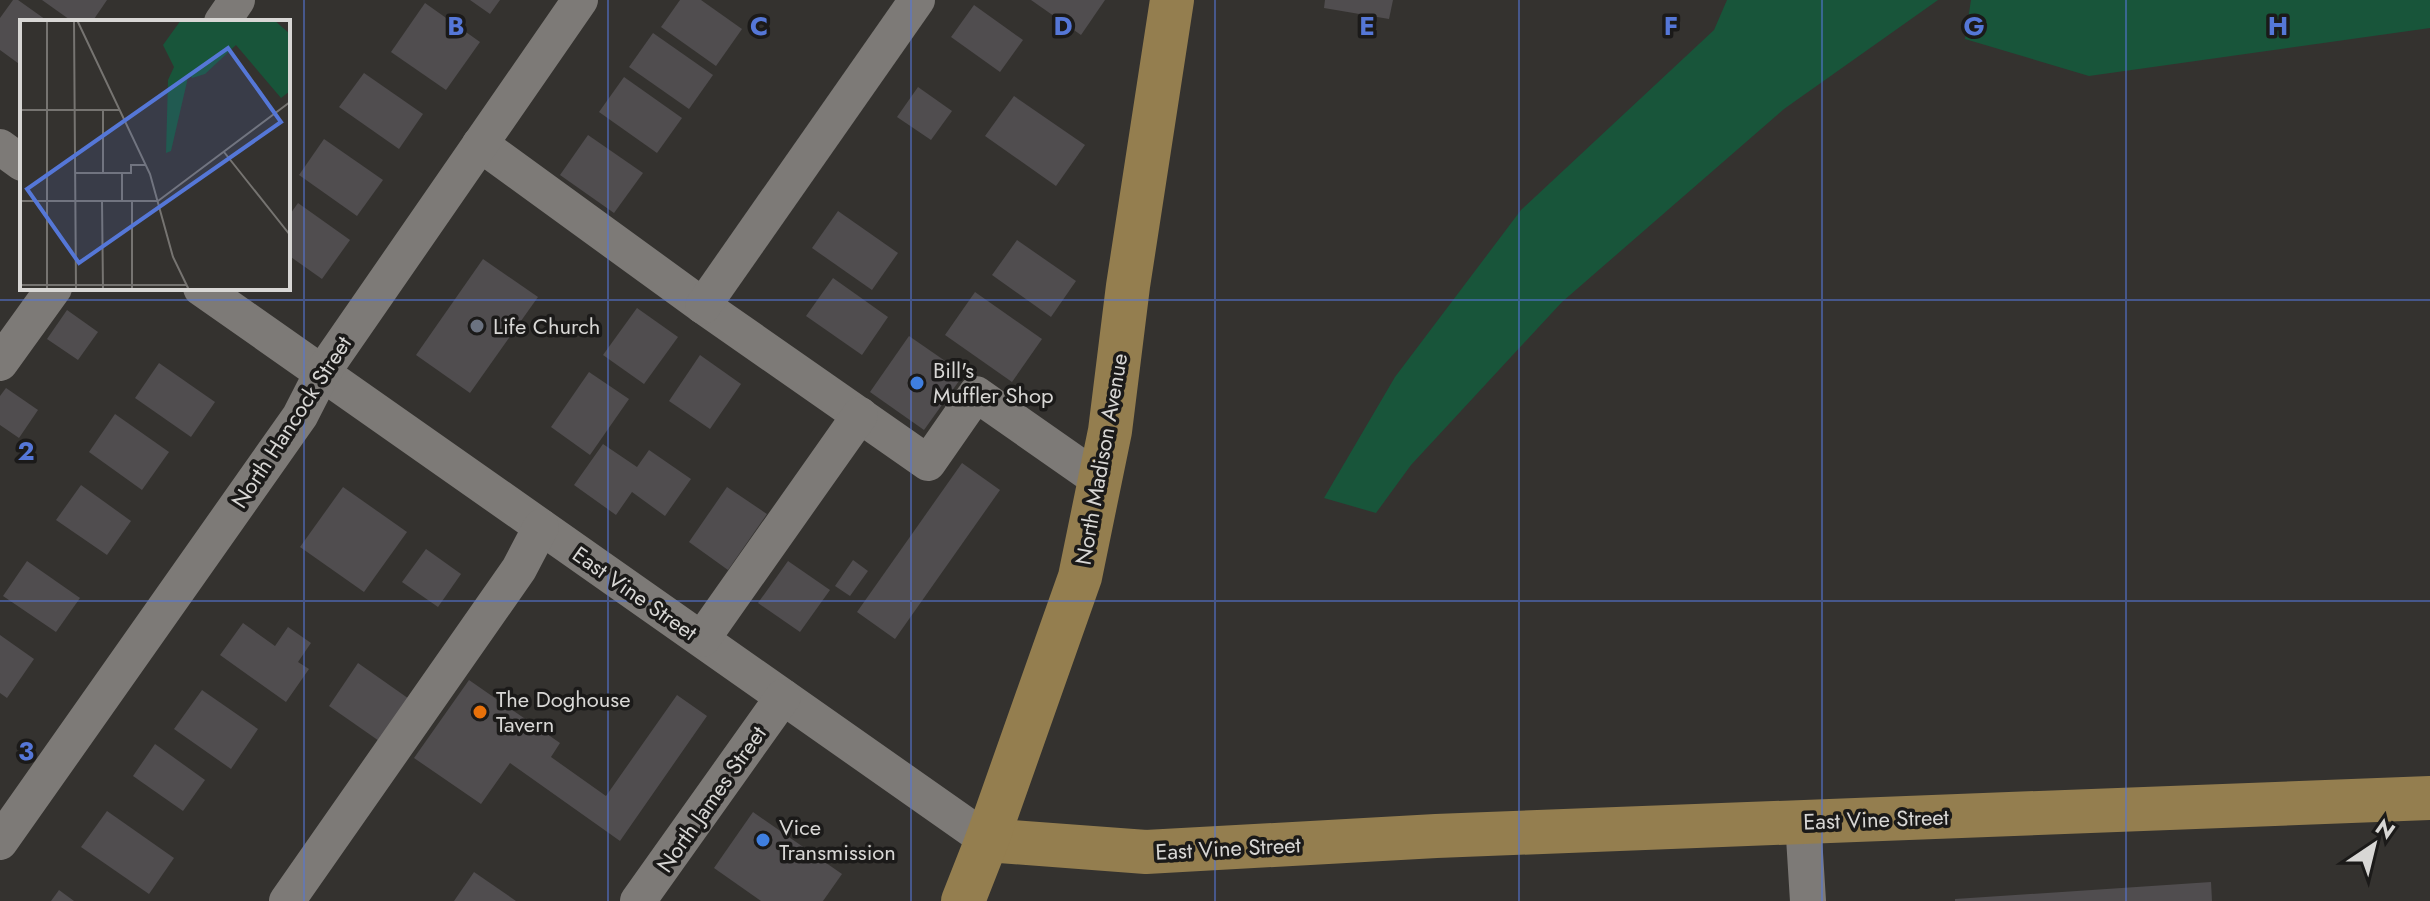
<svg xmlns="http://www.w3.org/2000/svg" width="2430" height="901" font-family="Jost,sans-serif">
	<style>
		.green { fill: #18553a }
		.building { fill: #504d4f }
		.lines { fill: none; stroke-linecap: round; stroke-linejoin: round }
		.minor { stroke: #7d7a77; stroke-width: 36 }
		.major { stroke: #947e4f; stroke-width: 44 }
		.grid { fill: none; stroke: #5577d7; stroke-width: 2; stroke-opacity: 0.55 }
		.worship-dot { fill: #6b7280; stroke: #1b1a19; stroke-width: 3 }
		.shop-dot { fill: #3f7fe0; stroke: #1b1a19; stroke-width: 3 }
		.food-dot { fill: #e8710a; stroke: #1b1a19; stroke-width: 3 }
		.labels { text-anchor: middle; stroke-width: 7; stroke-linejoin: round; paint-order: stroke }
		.poi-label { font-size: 22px; fill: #d8d7d5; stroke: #1b1a19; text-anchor: start }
		.street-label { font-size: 22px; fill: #d8d7d5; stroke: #1b1a19 }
		.inset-road { fill: none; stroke: #767471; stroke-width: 2 }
		.view { fill: #5577d7; fill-opacity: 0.15; stroke: #5577d7; stroke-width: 4 }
		.inset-edge { fill: none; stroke: #d8d7d5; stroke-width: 4 }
		.grid-label { font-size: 26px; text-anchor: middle; font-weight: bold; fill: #5577d7; stroke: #1b1a19; stroke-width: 7; stroke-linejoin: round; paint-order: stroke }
	</style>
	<rect width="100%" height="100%" fill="#34322f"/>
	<g class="green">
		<polygon points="1727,0 1938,0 1784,109 1562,302 1411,465 1376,513 1324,498 1395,377 1521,210 1714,30"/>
		<polygon points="1971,0 2430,0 2430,28 2089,76 1965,39"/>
	</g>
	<g class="building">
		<polygon points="13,0 18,0 49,22 22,22 22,66 0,50 0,18"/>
		<polygon points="42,0 107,0 92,22 73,22"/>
		<polygon points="470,0 500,0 490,14"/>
		<polygon points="680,0 701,0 742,29 716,66 661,27"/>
		<polygon points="1031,0 1105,0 1081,35"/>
		<polygon points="1325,0 1393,0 1389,19 1324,8"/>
		<polygon points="425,3 480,42 446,90 391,52"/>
		<polygon points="974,5 1023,40 1000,72 951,37"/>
		<polygon points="653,33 713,75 689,109 629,67"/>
		<polygon points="364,73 423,114 399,149 339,107"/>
		<polygon points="624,77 682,118 657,153 599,112"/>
		<polygon points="918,87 952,111 931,140 897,117"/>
		<polygon points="1014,96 1085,145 1056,186 985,136"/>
		<polygon points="588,135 643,173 614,213 560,175"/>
		<polygon points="324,139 383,180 357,216 299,175"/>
		<polygon points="298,203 350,240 322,279 288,255 288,217"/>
		<polygon points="838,211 898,253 872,290 812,248"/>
		<polygon points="1017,240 1076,281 1051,317 992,275"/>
		<polygon points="483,259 538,297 470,393 416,355"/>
		<polygon points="833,278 888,317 862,355 806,316"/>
		<polygon points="975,292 1042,339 1012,382 945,335"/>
		<polygon points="637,308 678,337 644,384 603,355"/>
		<polygon points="67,310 98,332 78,360 47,339"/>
		<polygon points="909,336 964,374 924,430 870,392"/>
		<polygon points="700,355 741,384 710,429 669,401"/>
		<polygon points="159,363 215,402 191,437 135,398"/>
		<polygon points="589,372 629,399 590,455 551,427"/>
		<polygon points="6,388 38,410 19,438 0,425 0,396"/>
		<polygon points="115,414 169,452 142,490 89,452"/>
		<polygon points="603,444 637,467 649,450 691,479 665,516 632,492 616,515 574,485"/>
		<polygon points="962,463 1000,490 895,639 857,612"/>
		<polygon points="81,485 131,521 107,555 56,520"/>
		<polygon points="343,487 407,532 364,592 300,547"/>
		<polygon points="727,487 767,514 728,570 689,542"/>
		<polygon points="426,549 461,574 438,607 402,582"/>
		<polygon points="853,560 868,571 850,596 835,586"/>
		<polygon points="27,561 80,598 56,632 3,596"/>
		<polygon points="788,561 830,590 800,632 758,603"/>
		<polygon points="243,623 275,646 288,627 311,643 298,662 309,669 286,702 220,655"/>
		<polygon points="0,635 34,659 7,698 0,693"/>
		<polygon points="358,663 412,701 382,743 329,706"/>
		<polygon points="469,680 560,743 551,757 606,796 677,695 707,716 620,841 510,763 481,804 414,758"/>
		<polygon points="202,690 258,729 231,769 174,729"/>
		<polygon points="155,744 205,780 183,811 133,776"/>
		<polygon points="107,811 174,858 149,894 81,847"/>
		<polygon points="753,812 842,874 823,901 761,901 714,868"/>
		<polygon points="474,872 516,901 454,901"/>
		<polygon points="2211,882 2212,901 1955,901 1955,899"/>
		<polygon points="59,890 74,901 51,901"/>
	</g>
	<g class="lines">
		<g class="minor">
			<polyline points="222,22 237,0"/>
			<polyline points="480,144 703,306 928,463 976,394 1099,480"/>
			<polyline points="0,147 22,163"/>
			<polyline points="201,288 987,840"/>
			<polyline points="703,306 917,0"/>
			<polyline points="0,363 54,288"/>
			<polyline points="702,639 860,415"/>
			<polyline points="1803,821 1808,901"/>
			<polyline points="0,842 300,416 322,373 580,0"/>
			<polyline points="287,901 519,569 541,527"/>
			<polyline points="638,901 783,697"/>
		</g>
		<g class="major">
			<polyline points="987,840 1146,852 1436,836 2430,798"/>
			<polyline points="963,901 987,840 1080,577 1110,431 1128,286 1172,0"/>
		</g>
	</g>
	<path class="grid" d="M304,0V901M608,0V901M911,0V901M1215,0V901M1519,0V901M1822,0V901M2126,0V901M0,300H2430M0,601H2430"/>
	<circle class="worship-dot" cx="477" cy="326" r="8"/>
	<g class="shop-dot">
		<circle cx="917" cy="383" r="8"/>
		<circle cx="763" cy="840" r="8"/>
	</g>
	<circle class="food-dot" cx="480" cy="712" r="8"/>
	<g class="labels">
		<g class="poi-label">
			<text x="493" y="334">Life Church</text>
			<text x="933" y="378">Bill's<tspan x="933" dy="25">Muffler Shop</tspan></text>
			<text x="496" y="707">The Doghouse<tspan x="496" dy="25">Tavern</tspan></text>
			<text x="779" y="835">Vice<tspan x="779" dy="25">Transmission</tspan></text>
		</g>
		<g class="street-label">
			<text transform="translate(291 422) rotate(-57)" y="8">North Hancock Street</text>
			<text transform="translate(1101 459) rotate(-80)" y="8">North Madison Avenue</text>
			<text transform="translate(635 593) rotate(35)" y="8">East Vine Street</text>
			<text transform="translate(711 799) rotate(-55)" y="8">North James Street</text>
			<text transform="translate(1876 819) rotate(-2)" y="8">East Vine Street</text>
			<text transform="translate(1228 848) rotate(-3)" y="8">East Vine Street</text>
		</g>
	</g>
	<g transform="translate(20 20)">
		<rect width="270" height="270" fill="#34322f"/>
		<path d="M161,0H254L270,14V71L261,78L216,25L185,54L172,58L169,53L151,131L146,133L148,60L154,47L143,25Z" fill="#18553a"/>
		<path class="inset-road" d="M57,0L130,154L153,237L169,270M0,1H55M54,1L56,270M0,90H99M83,90V153M204,132L270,215M55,153H111V145H126M0,181H138M82,181L83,270M102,181V153M138,181L270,82M0,265H167M27,270V1M112,270V181"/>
		<path class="view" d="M208,28L261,102L59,243L7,169Z"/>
		<rect width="270" height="270" class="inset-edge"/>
	</g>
	<g class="grid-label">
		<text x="456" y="35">B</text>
		<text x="759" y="35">C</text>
		<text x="1063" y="35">D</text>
		<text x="1367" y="35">E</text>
		<text x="1671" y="35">F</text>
		<text x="1974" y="35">G</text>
		<text x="2278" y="35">H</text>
		<text x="26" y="460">2</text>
		<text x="26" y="760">3</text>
	</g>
	<g transform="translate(2374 845) rotate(35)" stroke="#1b1a19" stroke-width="6" paint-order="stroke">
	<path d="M0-6L14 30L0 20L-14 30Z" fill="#d8d7d5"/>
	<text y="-12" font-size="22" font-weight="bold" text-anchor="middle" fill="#d8d7d5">N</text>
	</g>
</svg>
